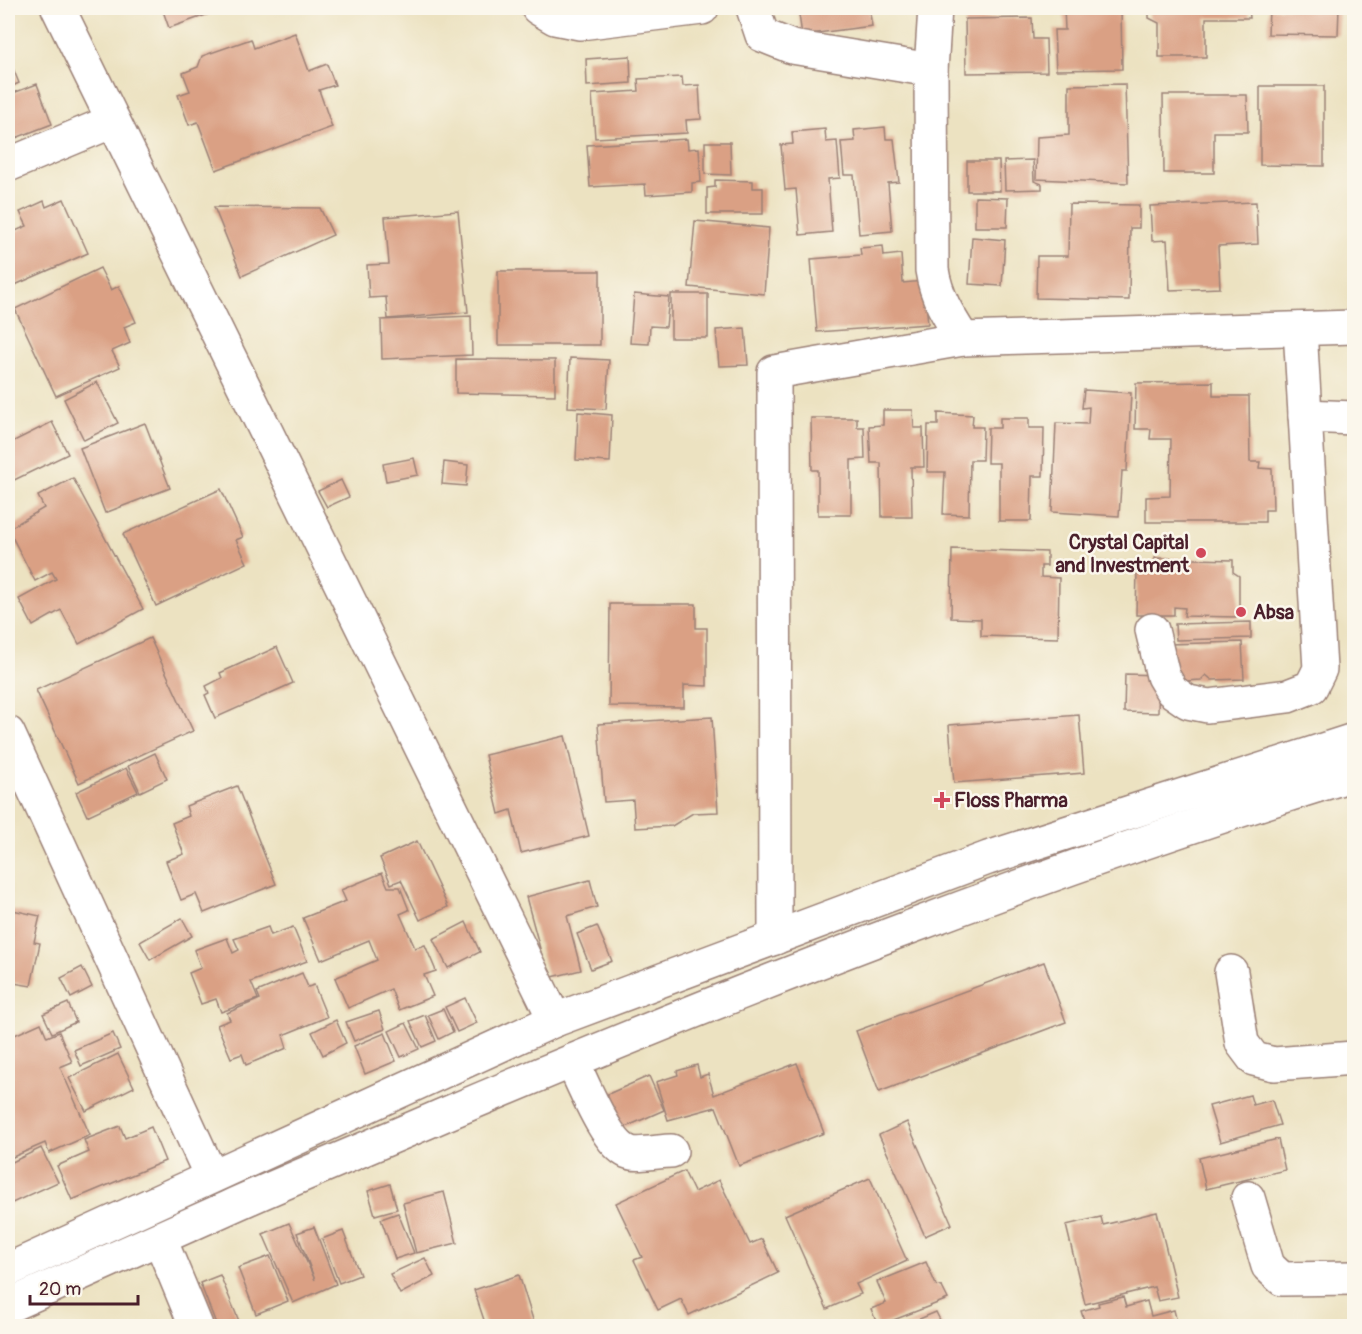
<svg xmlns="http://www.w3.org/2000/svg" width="1362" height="1334" font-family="Pangolin,sans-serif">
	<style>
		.building { fill: #daa084 }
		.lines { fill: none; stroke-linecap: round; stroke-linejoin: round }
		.minor-casing { stroke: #9b8076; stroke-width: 36 }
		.minor { stroke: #fff; stroke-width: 33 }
		.poi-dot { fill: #d1495b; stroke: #fbf7ec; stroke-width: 2 }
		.labels { text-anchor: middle; stroke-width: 5; stroke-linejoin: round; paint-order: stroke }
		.poi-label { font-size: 20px; font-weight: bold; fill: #4a1f2b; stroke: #fbf7ec; text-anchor: start }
	</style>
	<rect width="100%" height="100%" fill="#fbf7ec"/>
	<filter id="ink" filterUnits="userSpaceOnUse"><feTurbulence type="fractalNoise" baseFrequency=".0167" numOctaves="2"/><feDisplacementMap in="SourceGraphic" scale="12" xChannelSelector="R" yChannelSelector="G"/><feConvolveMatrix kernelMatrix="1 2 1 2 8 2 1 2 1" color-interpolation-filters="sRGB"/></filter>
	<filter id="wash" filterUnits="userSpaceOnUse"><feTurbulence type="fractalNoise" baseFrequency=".008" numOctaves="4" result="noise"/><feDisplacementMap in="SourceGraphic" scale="24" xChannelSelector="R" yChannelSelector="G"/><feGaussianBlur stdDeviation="1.35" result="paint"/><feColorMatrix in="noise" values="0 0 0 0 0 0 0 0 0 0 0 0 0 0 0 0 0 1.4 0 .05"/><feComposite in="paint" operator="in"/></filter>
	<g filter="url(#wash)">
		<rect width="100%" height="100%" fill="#ece2c1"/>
		<g id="blocks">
			<g class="building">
				<polygon points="162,8 226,8 169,28"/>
				<polygon points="798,8 869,8 872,26 802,35"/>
				<polygon points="1064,8 1121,8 1122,69 1056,70 1054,30 1065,30"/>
				<polygon points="1149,8 1249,8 1250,18 1206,18 1206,57 1159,57 1159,23 1149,18"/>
				<polygon points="1269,8 1339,8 1338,35 1268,34"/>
				<polygon points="1032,18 1033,39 1046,39 1047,72 966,73 965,19"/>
				<polygon points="295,33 309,71 327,64 335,85 319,90 332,127 216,170 198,122 189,125 178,95 190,91 183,73 198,67 202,56 251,39 254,48"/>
				<polygon points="8,56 19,83 8,88"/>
				<polygon points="630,56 631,83 587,86 586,59"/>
				<polygon points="682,77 683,86 699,85 701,119 686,120 687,133 595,138 592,94 639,91 638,79"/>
				<polygon points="37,84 52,124 8,141 8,95"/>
				<polygon points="1125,84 1128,183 1036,179 1037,137 1069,135 1069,85"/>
				<polygon points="1260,86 1324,86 1324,166 1260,165"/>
				<polygon points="1163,95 1247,95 1248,132 1214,132 1214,173 1164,173"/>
				<polygon points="885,127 886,139 894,139 899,182 888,183 892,231 859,234 854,175 844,175 841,142 855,141 854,130"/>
				<polygon points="825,129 826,142 837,141 840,178 828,179 832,232 800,235 796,189 785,190 781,145 793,144 792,132"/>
				<polygon points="687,139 688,149 699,148 701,182 692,183 692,192 646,195 645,184 590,187 587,145"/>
				<polygon points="705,142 730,142 731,175 705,174"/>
				<polygon points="1033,160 1034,181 1042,184 1042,189 1005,190 1004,161"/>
				<polygon points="967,161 999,161 1000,191 967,191"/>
				<polygon points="715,180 753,181 753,188 763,188 763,214 707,214 707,188 715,187"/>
				<polygon points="975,197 1008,198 1007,227 975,227"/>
				<polygon points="64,199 88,253 8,288 8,224 11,233 27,226 20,212 44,201 46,207"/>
				<polygon points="1256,202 1258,244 1218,246 1220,288 1170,290 1167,240 1152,241 1150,206"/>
				<polygon points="1069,204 1139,205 1139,228 1130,228 1129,300 1036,298 1037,256 1068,256"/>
				<polygon points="214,207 320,208 333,235 242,276"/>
				<polygon points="458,211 468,312 388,319 386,297 369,298 367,265 389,264 385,217"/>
				<polygon points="695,221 769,228 764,294 689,287"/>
				<polygon points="972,237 1005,240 1002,286 969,284"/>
				<polygon points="883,246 884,256 901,254 903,283 924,281 928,324 817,332 811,259 861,255 860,248"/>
				<polygon points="100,268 111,290 119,286 136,322 124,327 130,343 112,351 120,367 56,396 15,309"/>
				<rect x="498" y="271" width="102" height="74"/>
				<polygon points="634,294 669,297 666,327 650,326 649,344 630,343"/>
				<rect x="671" y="294" width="37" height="44"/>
				<polygon points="471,316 472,355 382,359 381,320"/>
				<polygon points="745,328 748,365 719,366 716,330"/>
				<polygon points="570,358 609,360 606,409 568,407"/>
				<polygon points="456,359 555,360 555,395 456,393"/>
				<polygon points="97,382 118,423 84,440 64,399"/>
				<polygon points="1213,382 1213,396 1249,396 1250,462 1260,462 1259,468 1272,469 1273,510 1265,510 1265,522 1146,522 1146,497 1170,496 1171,439 1150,439 1151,429 1135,429 1136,383"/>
				<polygon points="1084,390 1131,393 1127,471 1122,471 1119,516 1052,512 1056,423 1088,424 1089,407 1082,408"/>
				<polygon points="883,410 913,410 914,428 923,428 924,467 911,467 912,517 882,517 881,463 871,463 869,426 883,425"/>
				<polygon points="578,412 612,415 610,462 576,460"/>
				<polygon points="938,413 973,415 972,427 983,427 982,460 970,460 969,515 943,514 945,472 927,472 928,425 938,425"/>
				<polygon points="811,418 857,418 857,427 864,427 865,459 851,460 851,515 818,515 818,470 812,470"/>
				<polygon points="1000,418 1029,418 1029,428 1044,428 1043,476 1032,476 1031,521 999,521 999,463 987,463 988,428 1000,428"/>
				<polygon points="52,422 68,454 8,483 8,444"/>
				<polygon points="145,423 170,488 105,513 80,448"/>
				<polygon points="414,458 418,475 386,481 383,464"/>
				<polygon points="444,462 468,465 466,486 442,484"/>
				<polygon points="73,478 143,609 79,644 61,610 33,626 19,599 56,579 52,572 35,581 8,529 44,508 38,496"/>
				<polygon points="341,480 349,497 327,507 318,491"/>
				<polygon points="221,489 243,537 236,540 247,563 156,606 123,534"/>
				<polygon points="952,549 1047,552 1047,566 1041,566 1041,577 1059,578 1058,638 981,636 981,619 951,618"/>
				<polygon points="1155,558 1233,560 1233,572 1239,576 1239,617 1184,616 1185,608 1174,607 1174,615 1136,615 1137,568 1154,568"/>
				<polygon points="610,604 696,604 696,628 707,628 707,686 684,685 684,707 609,706"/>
				<polygon points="1251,622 1251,638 1176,640 1175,624"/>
				<polygon points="150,638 193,731 79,783 36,690"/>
				<polygon points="1242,642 1244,679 1212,680 1206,675 1201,680 1170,682 1168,644"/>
				<polygon points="277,647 293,683 215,718 205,695 209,693 206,686 222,678 220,673"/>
				<polygon points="1125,674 1159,675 1158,713 1124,712"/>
				<polygon points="1079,715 1084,773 954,783 949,725"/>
				<polygon points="712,717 718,812 693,813 672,826 635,828 633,800 604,802 598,724"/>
				<polygon points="565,736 589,836 521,853 511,810 499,814 485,755"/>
				<polygon points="155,753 167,779 140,792 128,766"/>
				<polygon points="126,768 138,792 87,816 76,792"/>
				<polygon points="237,786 276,884 204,913 196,894 181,900 166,861 184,854 172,823 189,816 186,806"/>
				<polygon points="417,841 448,907 420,920 401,880 391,884 380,858"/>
				<polygon points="382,873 388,887 400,887 409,910 400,914 415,948 425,945 436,971 424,975 433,996 399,1010 391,989 348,1008 335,978 377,960 369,940 321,960 303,918 346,901 341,890"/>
				<polygon points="590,880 597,907 567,916 581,970 548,978 526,897"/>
				<polygon points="8,909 40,916 34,942 40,943 31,986 14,983 9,1009"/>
				<polygon points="182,918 192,936 150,960 140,942"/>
				<polygon points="466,922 480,952 448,968 433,939"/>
				<polygon points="597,926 612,961 591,969 577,934"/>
				<polygon points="268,927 271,935 293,927 307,961 251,982 258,999 221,1012 216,999 201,1004 189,973 201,968 194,950 227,938 233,953 239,950 234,939"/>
				<polygon points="1044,962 1066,1022 879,1092 856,1031"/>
				<polygon points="82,967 92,987 71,998 61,978"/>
				<polygon points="302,973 308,987 314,985 327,1017 283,1035 287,1048 246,1065 242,1054 231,1058 217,1025 230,1020 227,1013 260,999 257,992"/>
				<polygon points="465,998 477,1023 457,1032 445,1007"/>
				<polygon points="68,1003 76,1022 52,1033 43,1014"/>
				<polygon points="443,1009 453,1032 439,1039 428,1015"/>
				<polygon points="379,1011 385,1029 354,1041 346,1022"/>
				<polygon points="425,1015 436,1041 422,1047 410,1021"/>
				<polygon points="336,1020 346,1043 323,1055 312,1032"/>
				<polygon points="41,1023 47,1037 59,1032 72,1062 60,1067 90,1135 49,1153 45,1143 8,1159 8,1038"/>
				<polygon points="406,1023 419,1049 401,1057 389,1031"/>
				<polygon points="113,1033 120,1049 81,1066 74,1050"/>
				<polygon points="385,1033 396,1061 365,1074 354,1046"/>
				<polygon points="118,1054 134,1087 86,1111 69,1078"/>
				<polygon points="797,1063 824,1133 739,1166 716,1107 668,1120 656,1082 678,1075 677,1071 697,1065 700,1077 708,1074 714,1095"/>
				<polygon points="649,1076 664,1110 621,1129 606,1095"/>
				<polygon points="1250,1095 1253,1105 1272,1100 1280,1125 1220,1142 1209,1106"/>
				<polygon points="907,1122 952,1224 925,1236 879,1135"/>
				<polygon points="120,1126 125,1138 151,1127 165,1161 72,1200 57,1166 89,1152 84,1140"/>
				<polygon points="1278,1139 1285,1170 1206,1189 1199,1158"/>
				<polygon points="41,1148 58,1182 10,1204 8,1198 8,1164"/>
				<polygon points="684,1171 694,1192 719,1180 750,1244 762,1239 778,1273 689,1315 681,1299 658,1310 634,1260 642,1257 616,1203"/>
				<polygon points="870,1178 907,1261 856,1284 861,1294 827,1309 785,1215"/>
				<polygon points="390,1184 397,1209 375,1215 368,1191"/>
				<polygon points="444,1192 457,1243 416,1253 403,1203"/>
				<polygon points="1157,1212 1178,1297 1158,1301 1154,1287 1085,1304 1066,1225 1101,1217 1103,1225"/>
				<polygon points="398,1213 414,1253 395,1259 381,1219"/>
				<polygon points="289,1223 315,1280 297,1233 314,1227 336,1284 293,1303 263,1234"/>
				<polygon points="343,1231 360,1275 339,1283 322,1239"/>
				<polygon points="270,1256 288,1301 256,1314 238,1268"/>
				<polygon points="425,1258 434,1276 400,1294 390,1274"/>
				<polygon points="926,1262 936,1285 942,1287 948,1299 878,1326 871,1309 886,1303 877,1282"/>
				<polygon points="220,1275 239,1321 226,1326 217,1326 200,1283"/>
				<polygon points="519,1275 535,1326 486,1326 474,1290"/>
				<polygon points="1123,1297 1126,1307 1147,1301 1151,1316 1174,1310 1178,1326 1086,1326 1081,1311 1099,1306 1098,1303"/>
				<polygon points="936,1312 943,1326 903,1326"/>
			</g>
		</g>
	</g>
	<g filter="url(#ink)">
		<use href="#blocks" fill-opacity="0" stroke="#9b8076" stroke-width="1.5"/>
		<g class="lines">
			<defs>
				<g id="minor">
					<polyline points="58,8 555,1020"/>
					<polyline points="538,8 555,18 580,23 702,8"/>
					<polyline points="753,8 762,35 792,47 931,70"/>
					<path d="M935,8L931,70L932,270C936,297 949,317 963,339L1354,327"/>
					<polyline points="8,165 113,121"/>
					<polyline points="1305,416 1354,418"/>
					<polyline points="1152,630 1163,676 1172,691 1188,702 1208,706 1288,696 1311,687 1320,669 1300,329"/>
					<polyline points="8,733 211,1176"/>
					<polyline points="775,938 774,372 963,339"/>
					<polyline points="1231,972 1242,1043 1254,1059 1274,1064 1354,1058"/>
					<path d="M572,1061C583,1083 606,1143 628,1152C637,1156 660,1151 671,1151"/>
					<polyline points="1248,1198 1268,1266 1282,1279 1354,1278"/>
					<polyline points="160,1239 196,1326"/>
					<polyline points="8,1270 555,1020 988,858 1354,740"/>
					<path d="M8,1306C81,1274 154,1240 227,1208C298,1176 370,1147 441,1116C740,989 1044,870 1354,774"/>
				</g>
			</defs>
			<use href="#minor" class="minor-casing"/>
			<use href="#minor" class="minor"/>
		</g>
	</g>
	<g class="poi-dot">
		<circle cx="1201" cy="553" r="6"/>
		<circle cx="1241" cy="612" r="6"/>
		<path d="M939 791h6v6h6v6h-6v6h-6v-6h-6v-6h6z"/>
	</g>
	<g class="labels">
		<g class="poi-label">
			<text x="1189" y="549" text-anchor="end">Crystal Capital<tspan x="1189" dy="23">and Investment</tspan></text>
			<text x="1253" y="619">Absa</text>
			<text x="954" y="807">Floss Pharma</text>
		</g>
	</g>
	<rect width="1362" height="1334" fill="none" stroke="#fbf7ec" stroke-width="30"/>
	<path d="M30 1295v9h108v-9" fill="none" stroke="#4a1f2b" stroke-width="3"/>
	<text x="39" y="1295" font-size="18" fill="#4a1f2b" stroke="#fbf7ec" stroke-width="4.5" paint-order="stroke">20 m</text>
</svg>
